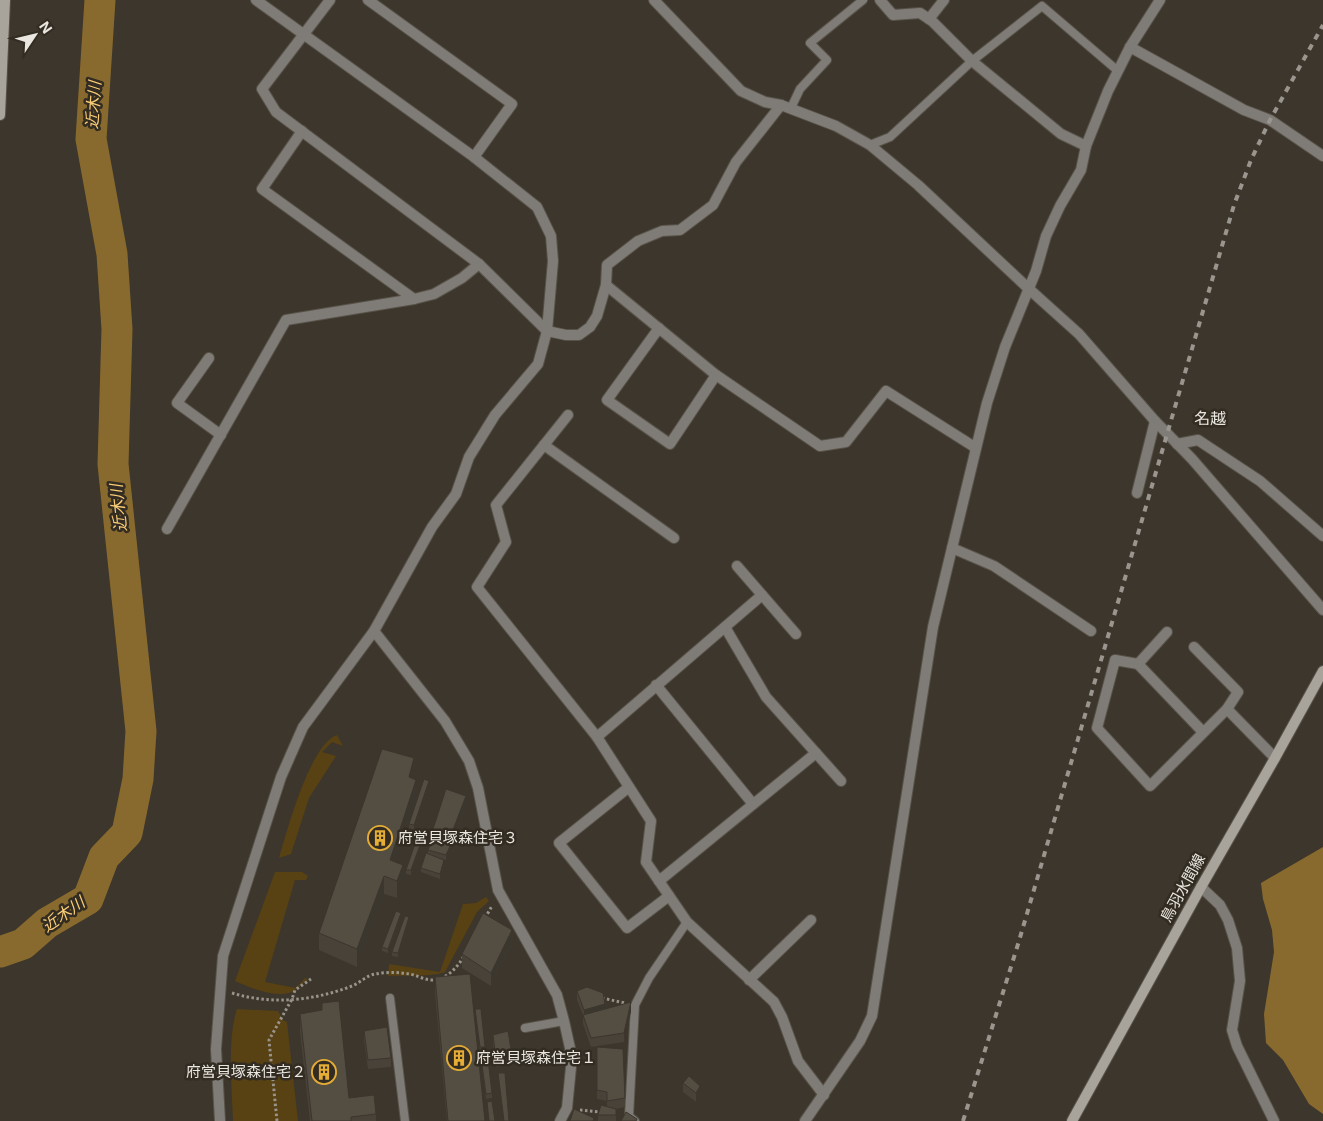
<svg xmlns="http://www.w3.org/2000/svg" width="1323" height="1121" font-family="Inter,'Noto Sans JP',sans-serif">
	<style>
		.green { fill: #584113 }
		.water { fill: #896a2e }
		.lines { fill: none; stroke-linecap: round; stroke-linejoin: round }
		.river { stroke: #896a2e; stroke-width: 31 }
		.lane-casing { stroke: #585249; stroke-width: 10 }
		.street-casing { stroke: #585249; stroke-width: 12 }
		.secondary-casing { stroke: #585249; stroke-width: 12 }
		.path { stroke: #98938b; stroke-width: 3; stroke-dasharray: 2.5 2.5; stroke-linecap: butt }
		.lane { stroke: #7f7c77; stroke-width: 8 }
		.street { stroke: #7f7c77; stroke-width: 10 }
		.secondary { stroke: #a8a39b; stroke-width: 10 }
		.rail { stroke: #9a958e; stroke-width: 4; stroke-dasharray: 6 6; stroke-linecap: butt }
		.wall { fill: #484239 }
		.shaded-wall { fill: #3b362e }
		.building { fill: #544d42; stroke: #3b362e }
		.labels { text-anchor: middle; stroke-width: 5; stroke-linejoin: round; paint-order: stroke }
		.poi-label { font-size: 15px; fill: #eae6e0; stroke: #322c22; text-anchor: start }
		.street-label { font-size: 15px; fill: #eae6e0; stroke: #322c22 }
		.water-label { font-size: 16px; font-style: italic; fill: #fbcd77; stroke: #322c22 }
		.neighbourhood-label { font-size: 16px; fill: #eae6e0; stroke: #322c22 }
	</style>
	<rect width="100%" height="100%" fill="#3c362c"/>
	<g class="green">
		<path d="M337,735L343,746L332,742L322,752L336,756L309,798L291,854L279,858C287,831 310,744 337,735Z"/>
		<path d="M275,872H302L308,876L306,880H295L265,982L296,988L305,978L308,979C302,983 296,991 289,993C272,997 251,988 235,981Z"/>
		<path d="M486,897L489,901L477,912L445,972C433,977 403,975 388,976L389,964L440,972L463,904L476,903Z"/>
		<path d="M237,1009L278,1011L283,1020L287,1022L298,1121H233C232,1090 227,1038 237,1009Z"/>
	</g>
	<polygon class="water" points="1323,847 1323,1114 1309,1104 1283,1060 1266,1043 1264,1014 1274,952 1272,930 1263,899 1261,883"/>
	<g class="lines">
		<polyline class="river" points="0,952 23,944 47,923 88,899 104,857 127,833 138,779 141,731 113,464 117,329 112,254 91,139 100,0"/>
		<defs>
			<g id="lane">
				<polyline points="791,108 800,89 827,60 810,43 863,0"/>
				<polyline points="870,145 890,137 972,61 1042,6 1118,71"/>
				<polyline points="390,998 405,1121"/>
				<polyline points="525,1028 564,1021"/>
				<polyline points="635,1121 629,1116 635,1005 649,978 687,922"/>
			</g>
			<g id="street">
				<polyline points="330,0 262,89 276,112 479,264 547,331 566,335 579,335 590,327 597,316 606,285 607,265 638,241 662,231 680,230 713,205 736,162 781,105"/>
				<polyline points="368,0 512,104 474,157"/>
				<polyline points="654,0 741,91 765,102 781,105 836,126 870,145 918,185 1029,289 1079,334 1155,421 1192,459 1323,610"/>
				<polyline points="880,0 893,15 920,13 932,21 972,61 1061,134 1086,146"/>
				<polyline points="929,19 944,0"/>
				<polyline points="1130,47 1244,110 1270,120 1323,156"/>
				<polyline points="302,131 262,189 414,299 434,294 462,278 479,264"/>
				<polyline points="606,285 716,375 820,446 846,442 886,391 976,448"/>
				<polyline points="659,328 607,400 670,444 716,375"/>
				<polyline points="209,358 177,403 221,435"/>
				<polyline points="568,415 496,505 506,542 477,587 597,737 651,821 646,862 687,922 774,1002 782,1017 798,1061 824,1095"/>
				<polyline points="1177,444 1198,440 1260,481 1323,536"/>
				<polyline points="544,445 674,538"/>
				<polyline points="1137,493 1155,421"/>
				<polyline points="167,529 286,320 414,299"/>
				<polyline points="952,548 994,566 1091,631"/>
				<polyline points="737,566 796,634"/>
				<polyline points="725,627 766,697 841,781"/>
				<polyline points="374,631 445,721 469,761 478,788 498,890 557,995 564,1021 572,1057 567,1108 560,1121"/>
				<polyline points="1194,647 1238,692 1227,709 1150,786 1097,728 1115,660 1138,664 1203,732"/>
				<polyline points="1138,664 1167,632"/>
				<polyline points="656,685 753,804"/>
				<polyline points="1227,709 1275,758"/>
				<polyline points="597,737 762,595"/>
				<polyline points="629,787 559,843 627,928 669,896"/>
				<polyline points="659,881 816,753"/>
				<polyline points="1201,887 1220,905 1228,920 1237,948 1240,981 1232,1030 1237,1046 1274,1121"/>
				<polyline points="749,980 811,920"/>
				<polyline points="220,1121 216,1049 223,956 281,777 303,727 374,631 432,527 456,494 469,457 495,415 538,364 547,331 553,261 551,236 537,207 474,157 256,0"/>
				<polyline points="805,1121 860,1041 872,1016 933,627 987,403 1005,347 1036,271 1046,236 1060,206 1081,170 1086,146 1108,91 1130,47 1160,0"/>
			</g>
			<g id="secondary">
				<polyline points="0,115 5,0"/>
				<polyline points="1072,1121 1201,887 1275,758 1323,671"/>
			</g>
		</defs>
		<use href="#lane" class="lane-casing"/>
		<use href="#street" class="street-casing"/>
		<use href="#secondary" class="secondary-casing"/>
		<g class="path">
			<polyline points="485,918 492,906"/>
			<path d="M232,993C271,1005 313,1001 352,986C360,983 367,975 375,974C386,972 399,972 409,974C417,975 424,980 432,980C447,979 457,968 464,956"/>
			<polyline points="602,998 625,1003"/>
			<polyline points="580,1110 601,1112"/>
			<polyline points="277,1121 269,1040 292,999 295,990 311,979"/>
		</g>
		<use href="#lane" class="lane"/>
		<use href="#street" class="street"/>
		<use href="#secondary" class="secondary"/>
		<polyline class="rail" points="963,1121 1019,941 1234,205 1251,160 1270,120 1323,25"/>
	</g>
	<g class="wall">
		<polygon points="414,776 413,779 416,798 395,862 403,882 397,898 384,894 357,967 319,950 319,933"/>
		<polygon points="429,786 414,830 409,828 409,824"/>
		<polygon points="466,805 446,860 441,859 444,864 440,879 421,872 421,868 428,854 428,850 433,837 433,829"/>
		<polygon points="424,838 411,875 406,874 406,870"/>
		<polygon points="401,917 388,953 382,951 382,947"/>
		<polygon points="409,922 398,957 392,956 392,952"/>
		<polygon points="512,944 491,986 462,968 462,954"/>
		<polygon points="435,977 485,1121 447,1121 435,994"/>
		<polygon points="577,991 605,1009 631,1011 624,1042 591,1047 583,1024 583,1015 577,1000"/>
		<polygon points="475,1009 485,1047 485,1051 492,1093 492,1098 486,1099 480,1051"/>
		<polygon points="300,1014 349,1098 376,1114 376,1121 310,1121 300,1032"/>
		<polygon points="364,1031 391,1058 391,1067 368,1069 364,1040"/>
		<polygon points="493,1035 512,1055 512,1065 496,1067 493,1044"/>
		<polygon points="597,1047 625,1098 625,1107 615,1109 616,1118 616,1121 598,1121 598,1115 607,1107 607,1101 597,1099"/>
		<polygon points="683,1083 700,1095 696,1102 683,1092"/>
	</g>
	<g class="shaded-wall">
		<polygon points="414,758 414,776 409,795 409,777"/>
		<polygon points="416,780 416,798 390,878 390,860"/>
		<polygon points="429,781 429,786 414,830 414,825"/>
		<polygon points="466,796 466,805 446,860 446,855 451,843 451,835"/>
		<polygon points="424,834 424,838 411,875 411,870"/>
		<polygon points="444,860 444,864 440,879 440,874"/>
		<polygon points="403,865 403,882 397,898 397,881"/>
		<polygon points="384,876 384,894 357,967 357,949"/>
		<polygon points="401,913 401,917 388,953 388,949"/>
		<polygon points="409,917 409,922 398,957 398,953"/>
		<polygon points="512,930 512,944 491,986 491,973"/>
		<polygon points="631,1002 631,1011 624,1042 624,1033"/>
		<polygon points="605,1004 605,1013 584,1019 584,1010"/>
		<polygon points="700,1086 700,1095 696,1102 696,1093"/>
	</g>
	<g class="building">
		<polygon points="382,749 414,758 409,777 416,780 390,860 403,865 397,881 384,876 357,949 319,933"/>
		<polygon points="424,779 429,781 414,825 409,824"/>
		<polygon points="446,789 466,796 451,835 433,829"/>
		<polygon points="419,832 424,834 411,870 406,870"/>
		<polygon points="433,836 452,842 446,855 428,850"/>
		<polygon points="426,853 444,860 440,874 421,868"/>
		<polygon points="396,911 401,913 388,949 382,947"/>
		<polygon points="483,913 512,930 491,973 462,954"/>
		<polygon points="405,916 409,917 398,953 392,952"/>
		<polygon points="470,974 485,1121 448,1121 435,977"/>
		<polygon points="587,987 603,993 605,1004 584,1010 577,991"/>
		<polygon points="339,1001 349,1098 374,1095 376,1114 351,1117 351,1121 312,1121 300,1014 322,1010 322,1003"/>
		<polygon points="631,1002 624,1033 591,1038 583,1015"/>
		<polygon points="475,1009 481,1009 485,1047 480,1047"/>
		<polygon points="387,1027 391,1058 368,1060 364,1031"/>
		<polygon points="508,1031 512,1055 496,1058 493,1035"/>
		<polygon points="597,1047 623,1049 625,1098 607,1101 607,1092 597,1090"/>
		<polygon points="480,1051 487,1051 492,1093 486,1094"/>
		<polygon points="498,1073 505,1073 509,1121 504,1121"/>
		<polygon points="689,1076 700,1086 696,1093 683,1083"/>
		<polygon points="492,1101 495,1121 489,1121 487,1102"/>
		<polygon points="601,1105 616,1109 616,1115 598,1115"/>
		<polygon points="574,1109 594,1118 593,1121 570,1121"/>
		<polygon points="626,1112 637,1119 636,1121 621,1121"/>
	</g>
	<defs>
		<symbol id="building-ring" viewBox="-11 -11 22 22"><circle r="9.5" fill="#322c22" stroke="#e5ad36" stroke-width="1.5"/><path d="M-4-6H4V6H1V3H-1V6H-4ZM-2.5-4.3h1.7v1.8h-1.7ZM.8-4.3h1.7v1.8H.8ZM-2.5-1h1.7V.8h-1.7ZM.8-1h1.7V.8H.8Z" fill="#e5ad36"/></symbol>
	</defs>
	<g fill-rule="evenodd">
		<use href="#building-ring" x="366" y="824" width="28" height="28"/>
		<use href="#building-ring" x="445" y="1044" width="28" height="28"/>
		<use href="#building-ring" x="310" y="1058" width="28" height="28"/>
	</g>
	<g class="labels">
		<g class="poi-label">
			<text x="398" y="843">府営貝塚森住宅３</text>
			<text x="476" y="1063">府営貝塚森住宅１</text>
			<text x="306" y="1077" text-anchor="end">府営貝塚森住宅２</text>
		</g>
		<g class="street-label">
			<text transform="translate(1183 888) rotate(-61)" y="5">鳥羽水間線</text>
		</g>
		<g class="water-label">
			<text transform="translate(93 105) rotate(-86)" y="6">近木川</text>
			<text transform="translate(118 508) rotate(-96)" y="6">近木川</text>
			<text transform="translate(63 914) rotate(-35)" y="6">近木川</text>
		</g>
		<g class="neighbourhood-label">
			<text x="1210" y="424">名越</text>
		</g>
	</g>
	<g transform="translate(35 35) rotate(55)" stroke="#322c22" stroke-width="4" paint-order="stroke">
	<path d="M0-4L9 19L0 12L-9 19Z" fill="#eae6e0"/>
	<text y="-8" font-size="14" font-weight="bold" text-anchor="middle" fill="#eae6e0">N</text>
	</g>
</svg>
